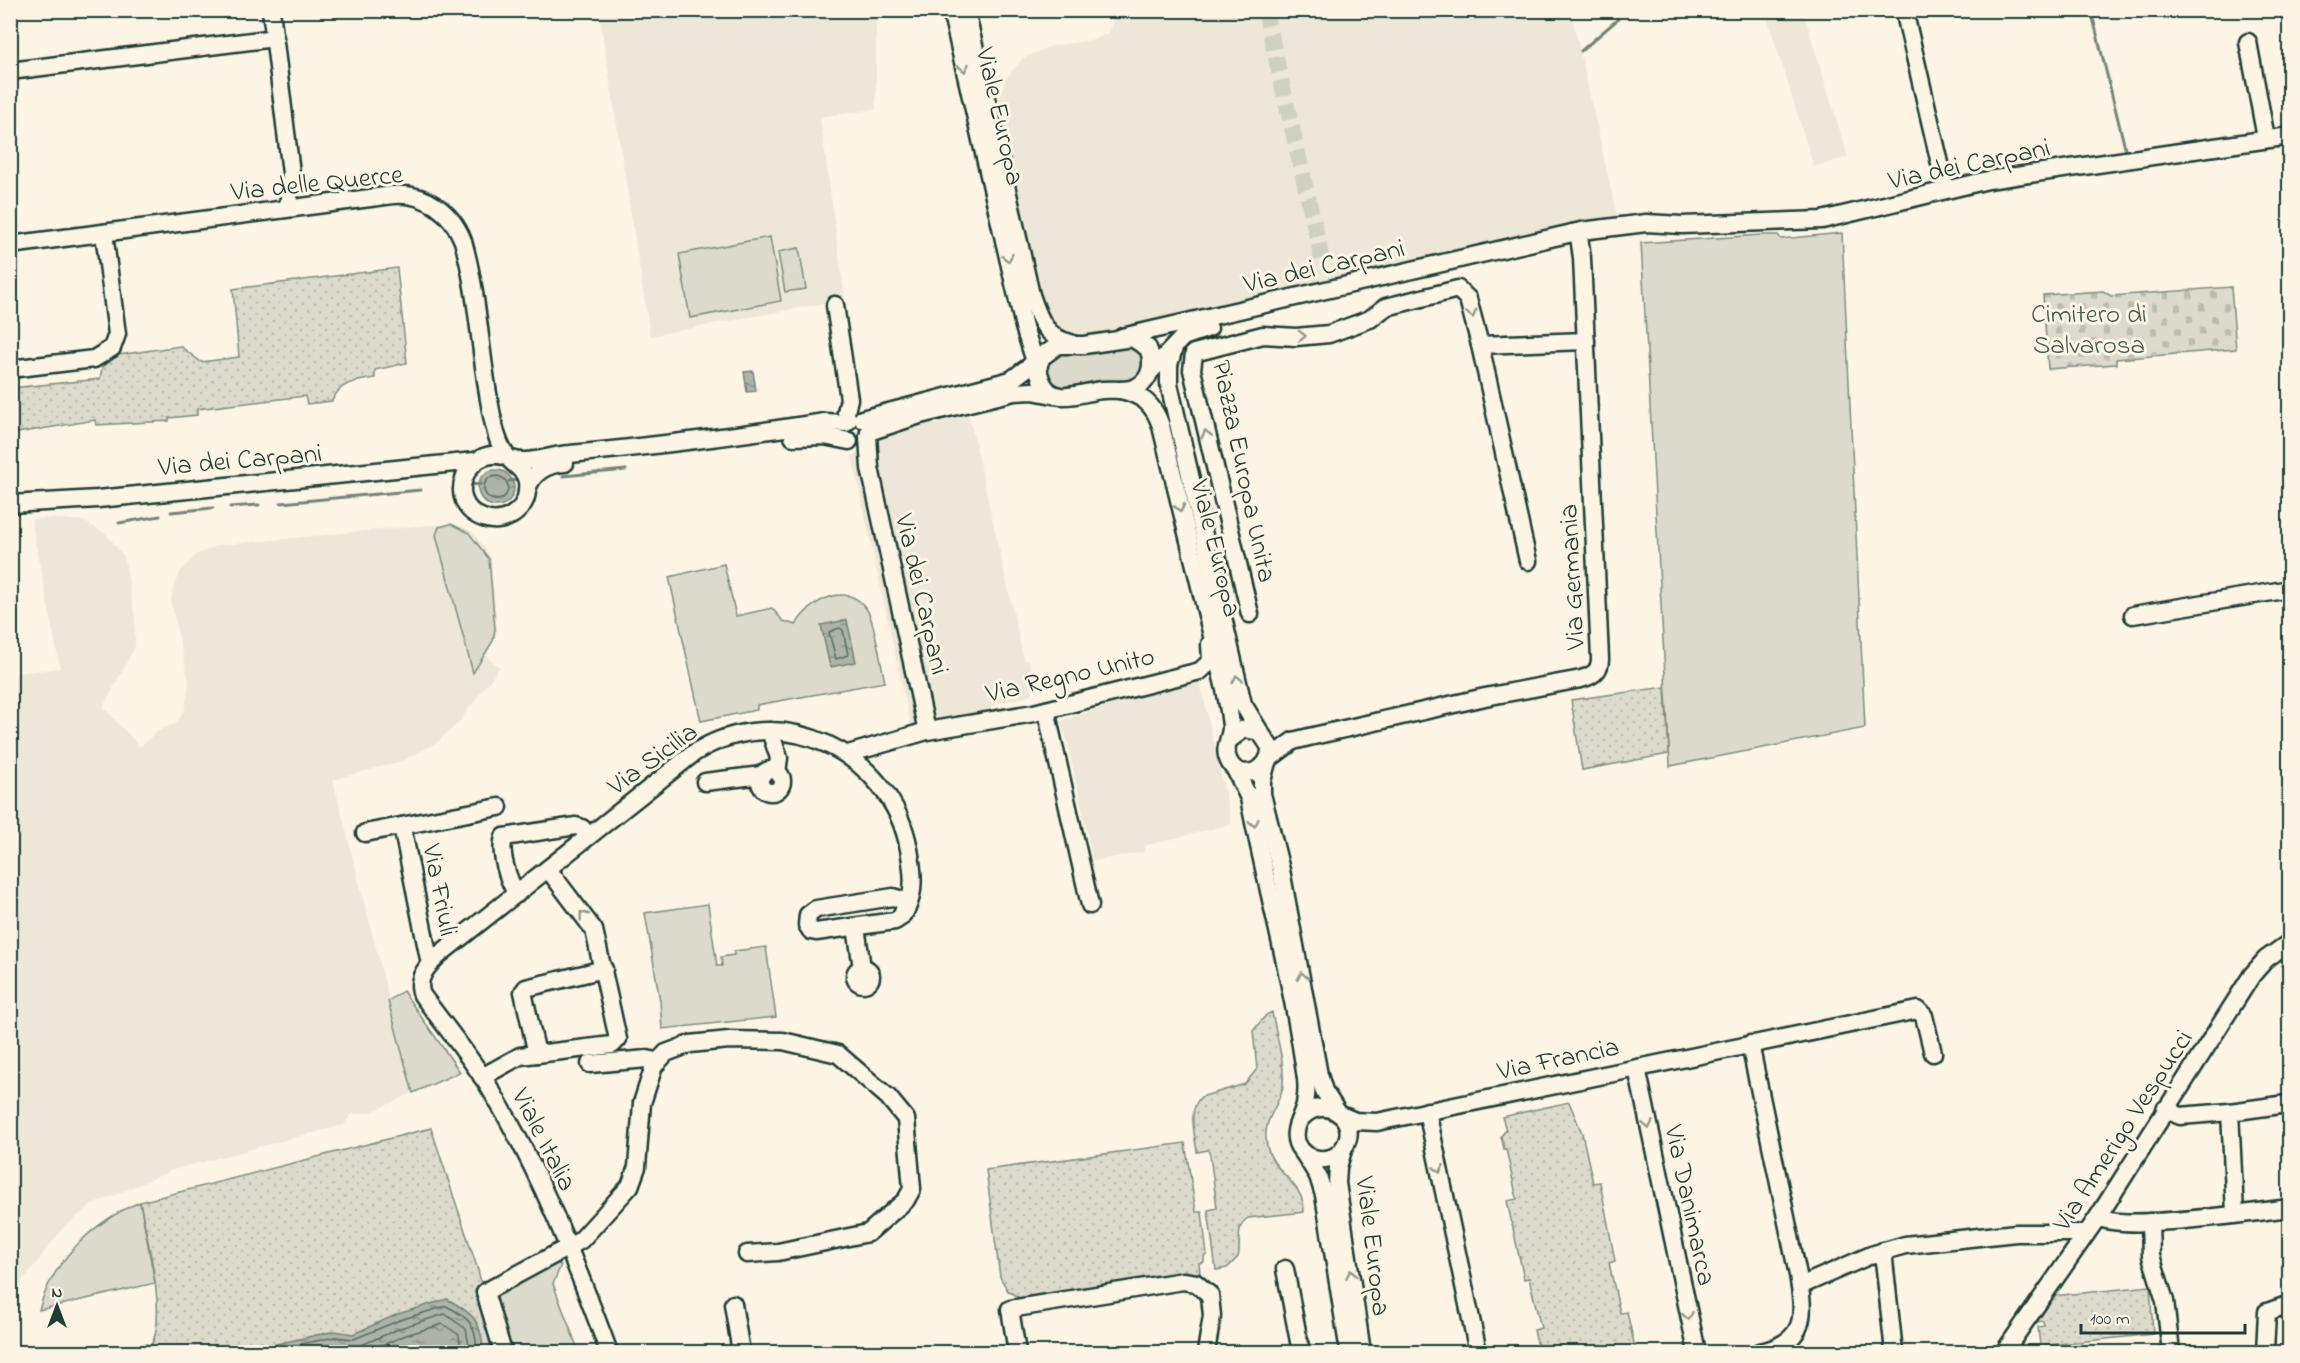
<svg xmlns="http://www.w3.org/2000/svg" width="2300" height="1363" font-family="'Indie Flower',sans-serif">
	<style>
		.built { fill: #ece7d8 }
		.green { fill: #dcdacc; stroke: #7e8c80; stroke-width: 1.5 }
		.cemetery { fill: url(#cemetery-stones); stroke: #7e8c80; stroke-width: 1.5 }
		.park { fill: url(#park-dots); stroke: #7e8c80; stroke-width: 1.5 }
		.water { fill: url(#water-ripples); stroke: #758479; stroke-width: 1.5 }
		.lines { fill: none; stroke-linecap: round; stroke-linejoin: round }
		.shore { stroke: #586c62; stroke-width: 1.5 }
		.stream { stroke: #758479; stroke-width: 3 }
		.minor-tunnel { stroke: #d0d0c2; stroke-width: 16; stroke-dasharray: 16 8; stroke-linecap: butt }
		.minor-casing { stroke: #1f3d34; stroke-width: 21 }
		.minor { stroke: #fcf5e5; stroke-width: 16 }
		.oneway { stroke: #8e998c }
		.labels { text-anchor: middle; stroke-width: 6; stroke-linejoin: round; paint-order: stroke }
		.street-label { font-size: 27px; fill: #1f3d34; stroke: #fcf5e5 }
		.park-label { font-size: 27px; fill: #455c52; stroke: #fcf5e5 }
	</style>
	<defs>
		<pattern id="cemetery-stones" width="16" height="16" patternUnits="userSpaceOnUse" patternTransform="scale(1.5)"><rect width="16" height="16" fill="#dcdacc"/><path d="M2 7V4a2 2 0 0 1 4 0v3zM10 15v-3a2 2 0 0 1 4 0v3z" fill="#bcbcb0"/></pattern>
		<pattern id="park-dots" width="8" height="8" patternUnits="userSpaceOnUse" patternTransform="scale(1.5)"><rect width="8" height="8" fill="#dcdacc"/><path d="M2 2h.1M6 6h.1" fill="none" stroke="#bcbcb0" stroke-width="1.8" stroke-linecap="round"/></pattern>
		<pattern id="water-ripples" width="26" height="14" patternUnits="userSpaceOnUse" patternTransform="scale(1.5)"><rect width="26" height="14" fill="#aeb3a7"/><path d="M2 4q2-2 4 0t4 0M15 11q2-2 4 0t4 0" fill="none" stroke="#8d9389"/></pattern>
	</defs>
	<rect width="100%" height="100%" fill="#fcf5e5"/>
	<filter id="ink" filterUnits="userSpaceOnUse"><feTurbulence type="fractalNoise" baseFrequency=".0167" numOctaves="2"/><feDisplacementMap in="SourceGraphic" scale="12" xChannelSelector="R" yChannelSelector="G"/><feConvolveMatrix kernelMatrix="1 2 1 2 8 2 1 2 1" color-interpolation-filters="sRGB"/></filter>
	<g filter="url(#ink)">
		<g class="built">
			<polygon points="599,11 876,11 876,109 820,117 845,299 650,336"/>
			<polygon points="1144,11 1571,11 1618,220 1098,337 1076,338 1063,336 1044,316 1016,211 1016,183 1001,119 1000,95 1005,80 1023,58 1051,46 1091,40 1107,34 1115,17"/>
			<polygon points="1765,11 1803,11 1848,157 1814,167"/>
			<polygon points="969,415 1024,660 1029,661 1035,687 1029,696 995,704 990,709 911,727 852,456 884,434 924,421 932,423"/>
			<polygon points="50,518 84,521 107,535 124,557 135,618 135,647 103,707 140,747 156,732 176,723 185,709 189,682 171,602 173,589 180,572 197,554 220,545 428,525 454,524 464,527 474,534 491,558 497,630 486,657 500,667 458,723 438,742 402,761 333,780 413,1093 369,1113 352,1114 343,1125 172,1170 90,1206 63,1228 23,1280 11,1303 11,674 60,668 31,519"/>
			<polygon points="1200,682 1232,824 1144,846 1144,852 1093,861 1065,731 1060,725 1061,721 1169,687"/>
		</g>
		<g class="green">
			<polygon points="1842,233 1865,728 1670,766 1641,243 1761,235 1778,235 1781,239"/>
			<polygon points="770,237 781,301 690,318 679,254"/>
			<polygon points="799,248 806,289 785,292 778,252"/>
			<path d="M1128,343L1143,354L1144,370L1134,381C1116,383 1068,395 1054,386C1047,382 1047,372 1046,365L1054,354Z"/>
			<polygon points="451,524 469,533 489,559 495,629 493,641 473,673 436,535 439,527"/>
			<path d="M724,564L736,616L772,608L783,621L796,625C808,602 848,579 867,610C875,621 881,666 885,682L757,705V710L701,721L669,577Z"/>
			<polygon points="708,904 717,966 722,966 721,957 734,955 734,951 766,947 776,1017 662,1029 660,1001 645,913"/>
			<polygon points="403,991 460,1072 413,1093 388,1001"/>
			<path d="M140,1202L155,1283L39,1310C52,1261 94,1221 140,1202Z"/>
			<path d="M550,1261L561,1265L553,1284L579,1352H508C502,1332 491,1309 499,1287Z"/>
		</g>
		<polygon class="cemetery" points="2231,287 2236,349 2116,359 2116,364 2048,369 2043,295 2103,291 2111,296"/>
		<g class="park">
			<path d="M397,268L407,363L375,370V378C355,382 341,381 332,401L307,404L305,396L197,409V415L169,418V421L96,425L95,420L11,434V388L100,379L102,368L118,355L180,346L201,362L239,357L233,289Z"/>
			<polygon points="1665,687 1669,754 1582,770 1571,700"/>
			<path d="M1272,1012C1276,1034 1285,1063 1283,1085C1280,1108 1261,1118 1267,1146C1273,1174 1305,1183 1304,1212L1248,1218C1234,1228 1242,1242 1238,1257L1227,1268L1216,1270L1208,1210L1217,1208L1210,1155L1208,1150L1197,1152C1195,1136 1187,1109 1201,1097L1245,1084L1257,1069L1253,1031L1266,1015Z"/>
			<polygon points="1569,1102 1582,1133 1593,1183 1600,1182 1615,1261 1609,1263 1620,1313 1627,1312 1636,1352 1539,1352 1534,1330 1541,1328 1529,1278 1524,1279 1507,1201 1517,1199 1506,1149 1504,1149 1501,1136 1506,1130 1502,1117"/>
			<path d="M431,1128L478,1270L497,1352H145L143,1344L151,1345C168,1319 146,1233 140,1202Z"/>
			<polygon points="1185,1143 1196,1212 1202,1212 1207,1255 1204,1256 1204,1262 1199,1263 1200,1273 1021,1299 1008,1291 1000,1277 986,1170"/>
			<polygon points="2150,1286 2153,1334 2040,1346 2038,1327 2044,1326 2043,1321 2037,1322 2053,1296"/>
		</g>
		<g class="water">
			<polygon points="753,371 756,391 747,392 744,372"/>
			<circle cx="496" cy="488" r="18"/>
			<polygon points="847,620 856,662 830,667 821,625"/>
			<path d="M447,1299C474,1314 482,1321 483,1352H213L249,1350L335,1331L353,1334L398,1314Z"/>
		</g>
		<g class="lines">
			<g class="shore">
				<circle cx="496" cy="488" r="12"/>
				<polygon points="840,628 843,630 848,655 836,659 829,632"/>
				<path d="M263,1352L335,1337L354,1339L400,1320L446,1306C471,1318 476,1326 477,1352"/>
				<polyline points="293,1352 336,1345 357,1347 403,1327 445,1314 466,1329 470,1352"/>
				<polyline points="366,1352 406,1335 443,1324 459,1335 461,1352"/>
			</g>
			<g class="stream">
				<polyline points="2091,10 2126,152"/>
				<polyline points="1626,13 1629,10"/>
				<polyline points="1581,51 1618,19"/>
				<polyline points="563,476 626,470"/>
				<polyline points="509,481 517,480"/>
				<polyline points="471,485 481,484"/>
				<polyline points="281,503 421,490"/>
				<polyline points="230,507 259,505"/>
				<polyline points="171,512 213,508"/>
				<polyline points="119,523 160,516"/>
			</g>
			<polyline class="minor-tunnel" points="1265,10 1322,259"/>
			<defs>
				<g id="minor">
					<polyline points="271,10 291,173 288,208"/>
					<polyline points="951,10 1024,327 1038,371"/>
					<path d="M966,10L1031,295C1039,318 1045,338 1071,343"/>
					<polyline points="1904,10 1946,189"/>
					<polyline points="2248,42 2266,138"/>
					<polyline points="10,71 275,38"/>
					<path d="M10,245L393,195C425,192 452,212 463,241C480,301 480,365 494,425C496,434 500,447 506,455C515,469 530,469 527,492C525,512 502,526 483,518C442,503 467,443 507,457"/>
					<polyline points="835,305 849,399 846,412 848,421"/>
					<polyline points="1122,337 1581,231 1646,223 1682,225 1822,220 1988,180 2290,136"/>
					<polyline points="1174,348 1169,365 1169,384 1243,704 1260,732"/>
					<polyline points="10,369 94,359 112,348 117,334 104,233"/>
					<polyline points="1150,372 1183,337 1209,328"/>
					<path d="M1120,390C1143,395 1154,405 1161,426L1224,685C1227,699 1230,713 1231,727C1231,738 1223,748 1228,759C1237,784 1272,772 1270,747L1260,732L1244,729L1229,740"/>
					<path d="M862,419L1011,380L1058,345H1084L1132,338L1148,348C1155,365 1150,385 1130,389C1121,391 1112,389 1102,390C1081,392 1051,408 1041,379C1037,369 1038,361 1045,353"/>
					<polyline points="869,432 920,415 1014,392 1033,391 1053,395"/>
					<polyline points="868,436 870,468 927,731"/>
					<polyline points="793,437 824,436 849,441"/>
					<path d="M511,459C528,465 552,455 570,454C656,446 740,435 825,422L846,423"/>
					<path d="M527,490C532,472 548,464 565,463"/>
					<polyline points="10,504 98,499 475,461"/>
					<polyline points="1528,561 1480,345 1586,341"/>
					<polyline points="1250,614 1192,370 1194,353 1263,335 1296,337 1329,334 1370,319 1386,307 1458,289 1468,299 1480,345"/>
					<polyline points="2133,615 2290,589"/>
					<polyline points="1046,710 1090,905"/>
					<polyline points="770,731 779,758 777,772"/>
					<polyline points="848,754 927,731 1034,713 1200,671 1211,661 1210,644"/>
					<path d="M1269,759L1293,741L1309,737L1485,697L1581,679C1593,676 1600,671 1600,659L1582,258L1579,236L1572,233"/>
					<polyline points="1267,762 1262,781 1262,794 1281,870 1319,1075 1324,1091 1338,1113"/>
					<path d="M1235,769L1249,798C1267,890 1292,979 1305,1072C1307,1082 1307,1093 1305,1104C1302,1117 1292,1129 1297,1143C1305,1163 1334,1165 1345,1146C1361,1116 1320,1092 1299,1121"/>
					<circle cx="771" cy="781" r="11"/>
					<polyline points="705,782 762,775"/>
					<polyline points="402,826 430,964"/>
					<polyline points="365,833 499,807"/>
					<path d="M517,894C508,881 499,852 504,837L576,826L582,828L589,836"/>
					<polygon points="893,897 902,900 905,908 901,917 895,921 816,932 811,931 807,925 808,915 816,909"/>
					<polyline points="856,927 862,968"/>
					<circle cx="863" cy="976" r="8"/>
					<path d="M1750,1044L1798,1275C1805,1316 1807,1342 1760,1352"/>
					<polyline points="537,1054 523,992 526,988 604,969"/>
					<polyline points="590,1064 647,1059 658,1062"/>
					<polyline points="1637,1068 1697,1352"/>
					<polyline points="482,1077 520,1056 612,1045 618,1039 594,930 548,869"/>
					<polyline points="2165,1109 2180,1116 2230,1112"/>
					<polyline points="1427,1111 1478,1352"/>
					<polyline points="1341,1115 1355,1121 1377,1122 1918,1010 1924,1016 1933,1053"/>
					<polyline points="1344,1147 1338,1167 1337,1183 1362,1352"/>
					<polyline points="1303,1152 1318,1176 1324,1195 1349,1352"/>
					<polyline points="2235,1213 2230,1112 2287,1104"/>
					<path d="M2098,1217C2122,1232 2254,1212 2290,1208"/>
					<polyline points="2150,1222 2151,1256 2165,1301 2171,1352"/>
					<polyline points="569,1247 581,1240 630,1186 637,1167 642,1103 654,1066 666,1053 690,1044 729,1040 783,1041 838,1054 888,1097 906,1119 912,1189 906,1200 868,1233 778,1252 747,1254"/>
					<polyline points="1883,1251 1894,1352"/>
					<polyline points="1285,1269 1301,1352"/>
					<polyline points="1800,1286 1871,1255 1905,1245 2016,1233 2075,1233 2085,1235"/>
					<polyline points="733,1304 741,1352"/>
					<polyline points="503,1352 485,1292 561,1251"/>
					<path d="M609,1352C575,1261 540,1170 489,1087C469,1055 444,1025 422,995C415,978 428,965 440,954L694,753C779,698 891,752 909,849C913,871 916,892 905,912"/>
					<polyline points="1017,1352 1010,1309 1183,1281 1196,1283 1210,1295 1212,1316 1206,1352"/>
					<polyline points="2004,1352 2098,1217 2252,975 2266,959 2290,942"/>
					<polyline points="2265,1352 2267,1312 2290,1304"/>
				</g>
			</defs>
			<use href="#minor" class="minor-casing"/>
			<use href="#minor" class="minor"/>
		</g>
		<defs><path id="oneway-chevron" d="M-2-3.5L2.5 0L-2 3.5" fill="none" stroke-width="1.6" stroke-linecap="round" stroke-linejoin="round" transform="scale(1.5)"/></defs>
		<g class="oneway">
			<use href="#oneway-chevron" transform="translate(964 68) rotate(77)"/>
			<use href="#oneway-chevron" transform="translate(1008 258) rotate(77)"/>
			<use href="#oneway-chevron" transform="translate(1472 314) rotate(76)"/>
			<use href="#oneway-chevron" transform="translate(1302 336) rotate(-2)"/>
			<use href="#oneway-chevron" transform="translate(1206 434) rotate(-104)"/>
			<use href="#oneway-chevron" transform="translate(1180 508) rotate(77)"/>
			<use href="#oneway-chevron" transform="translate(1237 679) rotate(-102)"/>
			<use href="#oneway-chevron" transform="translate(1254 823) rotate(78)"/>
			<use href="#oneway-chevron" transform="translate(583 915) rotate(-127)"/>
			<use href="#oneway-chevron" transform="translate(1302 976) rotate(-101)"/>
			<use href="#oneway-chevron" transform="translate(1648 1125) rotate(78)"/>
			<use href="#oneway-chevron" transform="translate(1439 1169) rotate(78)"/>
			<use href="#oneway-chevron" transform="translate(1351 1274) rotate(-99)"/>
			<use href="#oneway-chevron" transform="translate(1688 1316) rotate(79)"/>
		</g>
	</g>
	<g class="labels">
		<g class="street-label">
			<text transform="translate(1001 116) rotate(77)" y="9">Viale Europa</text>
			<text transform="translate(1969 163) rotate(-12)" y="9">Via dei Carpani</text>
			<text transform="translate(317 182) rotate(-6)" y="9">Via delle Querce</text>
			<text transform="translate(1324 265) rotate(-13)" y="9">Via dei Carpani</text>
			<text transform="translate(240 459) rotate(-5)" y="9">Via dei Carpani</text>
			<text transform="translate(1245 471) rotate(78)" y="9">Piazza Europa Unita</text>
			<text transform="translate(1217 548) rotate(76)" y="9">Viale Europa</text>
			<text transform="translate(1571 577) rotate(-93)" y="9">Via Germania</text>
			<text transform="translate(923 594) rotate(77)" y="9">Via dei Carpani</text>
			<text transform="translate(1070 674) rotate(-13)" y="9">Via Regno Unito</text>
			<text transform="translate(652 758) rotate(-36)" y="9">Via Sicilia</text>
			<text transform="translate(441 890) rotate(79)" y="9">Via Friuli</text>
			<text transform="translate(1558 1058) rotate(-12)" y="9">Via Francia</text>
			<text transform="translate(2122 1130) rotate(-57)" y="9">Via Amerigo Vespucci</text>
			<text transform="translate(545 1139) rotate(63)" y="9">Viale Italia</text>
			<text transform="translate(1691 1205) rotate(78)" y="9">Via Danimarca</text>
			<text transform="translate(1374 1246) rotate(83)" y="9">Viale Europa</text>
		</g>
		<g class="park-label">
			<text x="2089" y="322">Cimitero di<tspan x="2089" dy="31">Salvarosa</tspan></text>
		</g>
	</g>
	<rect width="2300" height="1363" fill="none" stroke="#fcf5e5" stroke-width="36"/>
	<rect x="18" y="18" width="2264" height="1327" fill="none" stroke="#1f3d34" stroke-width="2" filter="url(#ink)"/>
	<g transform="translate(57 1306)" stroke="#fcf5e5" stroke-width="4.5" paint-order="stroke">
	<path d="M0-4.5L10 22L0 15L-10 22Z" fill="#1f3d34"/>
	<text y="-9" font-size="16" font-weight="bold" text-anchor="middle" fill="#1f3d34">N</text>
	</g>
	<path d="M2081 1324v9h164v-9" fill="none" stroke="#1f3d34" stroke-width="3"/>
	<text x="2090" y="1324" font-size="18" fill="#1f3d34" stroke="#fcf5e5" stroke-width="4.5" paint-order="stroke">100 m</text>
</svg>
